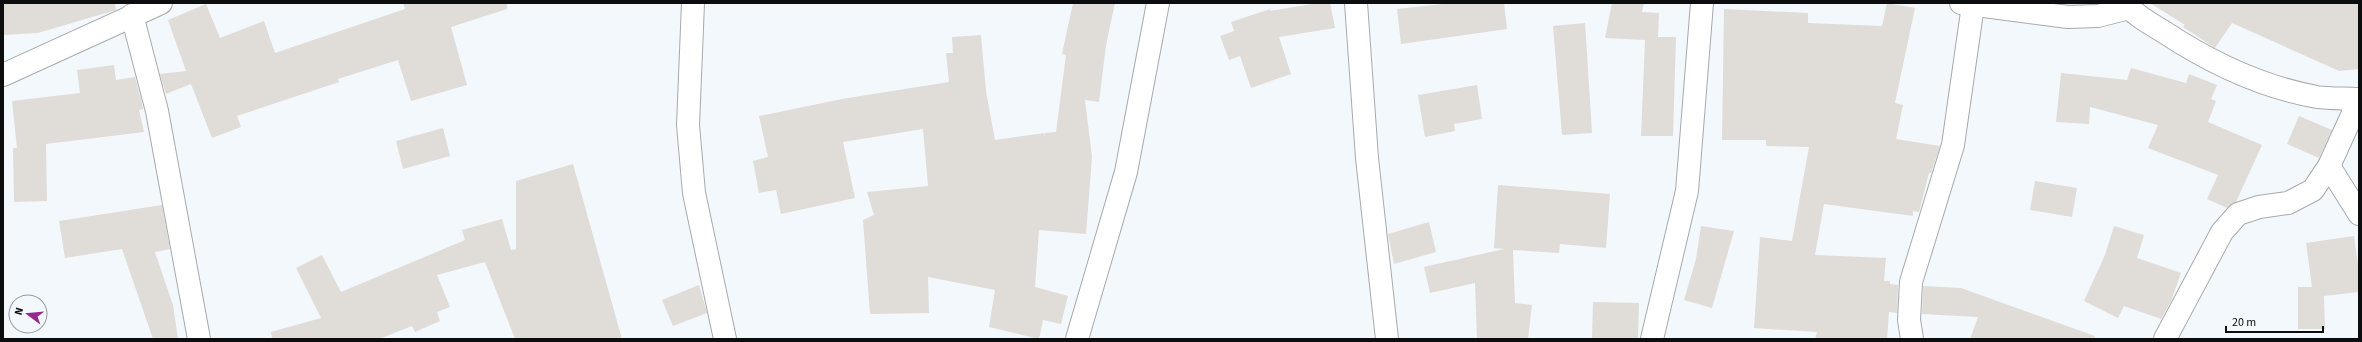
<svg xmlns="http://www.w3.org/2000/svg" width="2362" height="342" font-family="'Source Sans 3',sans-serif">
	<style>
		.building { fill: #e0dcd7 }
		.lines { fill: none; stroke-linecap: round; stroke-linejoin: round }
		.minor-casing { stroke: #a6aaae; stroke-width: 24 }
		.minor { stroke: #fff; stroke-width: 22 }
	</style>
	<rect width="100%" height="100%" fill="#f3f8fc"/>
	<g class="building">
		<polygon points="3,3 115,3 116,10 38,33 3,35"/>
		<polygon points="403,3 507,3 507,9 451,27 467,85 411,101 398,60 338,79 339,82 237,116 241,127 212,138 191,84 166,94 160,74 186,71 168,20 206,4 220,38 264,21 275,53 405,9"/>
		<polygon points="1073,3 1115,3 1106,45 1099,102 1085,100 1092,157 1086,234 1039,230 1035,287 1068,296 1061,324 1043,320 1039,339 989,327 995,290 928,277 929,313 870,314 863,220 874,215 867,192 928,186 923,129 843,142 855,198 781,214 776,190 759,193 753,161 768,157 759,116 842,99 949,82 946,53 953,53 952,37 981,35 986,91 995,140 1044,133 1044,136 1045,133 1056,132 1066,55 1062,54"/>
		<polygon points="1318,3 1330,3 1335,28 1279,37 1291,74 1251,88 1240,56 1229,60 1220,36 1234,31 1231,22 1270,9 1270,11"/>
		<polygon points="1452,3 1504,3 1507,29 1401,44 1397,9"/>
		<polygon points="1612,3 1644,3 1642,12 1659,13 1658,37 1676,37 1673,136 1641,136 1645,40 1605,38"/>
		<polygon points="1887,3 1915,8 1895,103 1903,105 1896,139 1940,146 1931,173 1929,173 1919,212 1913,211 1913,216 1824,204 1815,255 1886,258 1884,281 1890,281 1890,284 1898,285 1897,313 1889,312 1887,339 1815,339 1817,332 1754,328 1760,237 1792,241 1809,147 1766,146 1766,140 1722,140 1724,9 1808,13 1808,23 1882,26"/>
		<polygon points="2150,3 2359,3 2359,69 2339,71 2232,23 2215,48 2183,27 2185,25"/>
		<polygon points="1585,23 1592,133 1562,135 1553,26"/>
		<polygon points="114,65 116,80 135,77 142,103 143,109 139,110 144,132 46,144 47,201 14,202 13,148 17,148 12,101 80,93 77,70"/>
		<polygon points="2131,68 2186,83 2189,74 2217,85 2211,99 2216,101 2208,122 2262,145 2236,202 2227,208 2207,199 2218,175 2148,148 2158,125 2090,107 2089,124 2056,122 2061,73 2127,80"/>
		<polygon points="1477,85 1482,119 1454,124 1455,131 1425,137 1418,95"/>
		<polygon points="2299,116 2332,130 2319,158 2287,144"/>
		<polygon points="443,128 450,156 403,169 396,141"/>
		<polygon points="573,164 622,339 515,339 485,262 437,275 450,307 437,312 440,321 415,332 412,326 379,339 272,339 271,332 321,318 296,268 322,255 341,292 465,240 462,230 502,219 511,250 516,249 516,181"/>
		<polygon points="2035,181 2077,188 2072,217 2030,210"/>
		<polygon points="1498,185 1610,194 1606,248 1560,244 1559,253 1513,250 1515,303 1532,305 1528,339 1477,339 1475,283 1430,293 1424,267 1504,249 1494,248"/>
		<polygon points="162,205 170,249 155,252 173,305 178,339 153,339 122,249 65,258 59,221"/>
		<polygon points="1429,222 1436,252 1394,264 1388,234"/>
		<polygon points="1701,226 1734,231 1712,308 1684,300 1696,259"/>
		<polygon points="2114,226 2144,235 2137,258 2181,273 2171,301 2161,319 2124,306 2118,318 2084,301 2105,255"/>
		<polygon points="2354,236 2359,272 2359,292 2324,296 2325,329 2298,329 2298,287 2312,287 2306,243"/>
		<polygon points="699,285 707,313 673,326 662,300"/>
		<polygon points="1923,286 1961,288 2095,336 2094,339 1970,339 1978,317 1922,314"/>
		<polygon points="1593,302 1639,303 1638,339 1592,338"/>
	</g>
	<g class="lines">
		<defs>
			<g id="minor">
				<polyline points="693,3 688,125 694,193 725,339"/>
				<polyline points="1356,3 1367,158 1387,339"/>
				<polyline points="1961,3 2068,17 2098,16 2129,8"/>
				<path d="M2125,3C2134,15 2151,24 2164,32C2211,63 2261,87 2317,97C2330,99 2345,98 2359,99"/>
				<polyline points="132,15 157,111 199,339"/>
				<polyline points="3,75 161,3"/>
				<polyline points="2329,166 2359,214"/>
				<polyline points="1077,339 1126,172 1158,3"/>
				<polyline points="1652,339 1687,191 1702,3"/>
				<polyline points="1912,339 1909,320 1911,282 1953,145 1973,5"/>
				<polyline points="2165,339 2222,232 2238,214 2259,207 2288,203 2313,190 2329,166 2359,100"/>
			</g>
		</defs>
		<use href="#minor" class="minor-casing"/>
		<use href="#minor" class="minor"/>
	</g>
	<rect width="2362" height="342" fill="none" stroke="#0c0d0f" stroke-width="8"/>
	<g transform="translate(28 314) rotate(286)"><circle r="19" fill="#f3f8fc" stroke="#979a9d"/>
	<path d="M0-3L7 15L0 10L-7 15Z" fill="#96298b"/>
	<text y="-6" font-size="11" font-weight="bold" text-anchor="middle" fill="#0c0d0f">N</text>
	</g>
	<path d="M2226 326v6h97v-6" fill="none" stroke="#0c0d0f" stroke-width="2"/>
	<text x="2232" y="326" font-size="12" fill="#0c0d0f" stroke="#f3f8fc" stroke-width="3" paint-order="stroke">20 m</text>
</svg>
